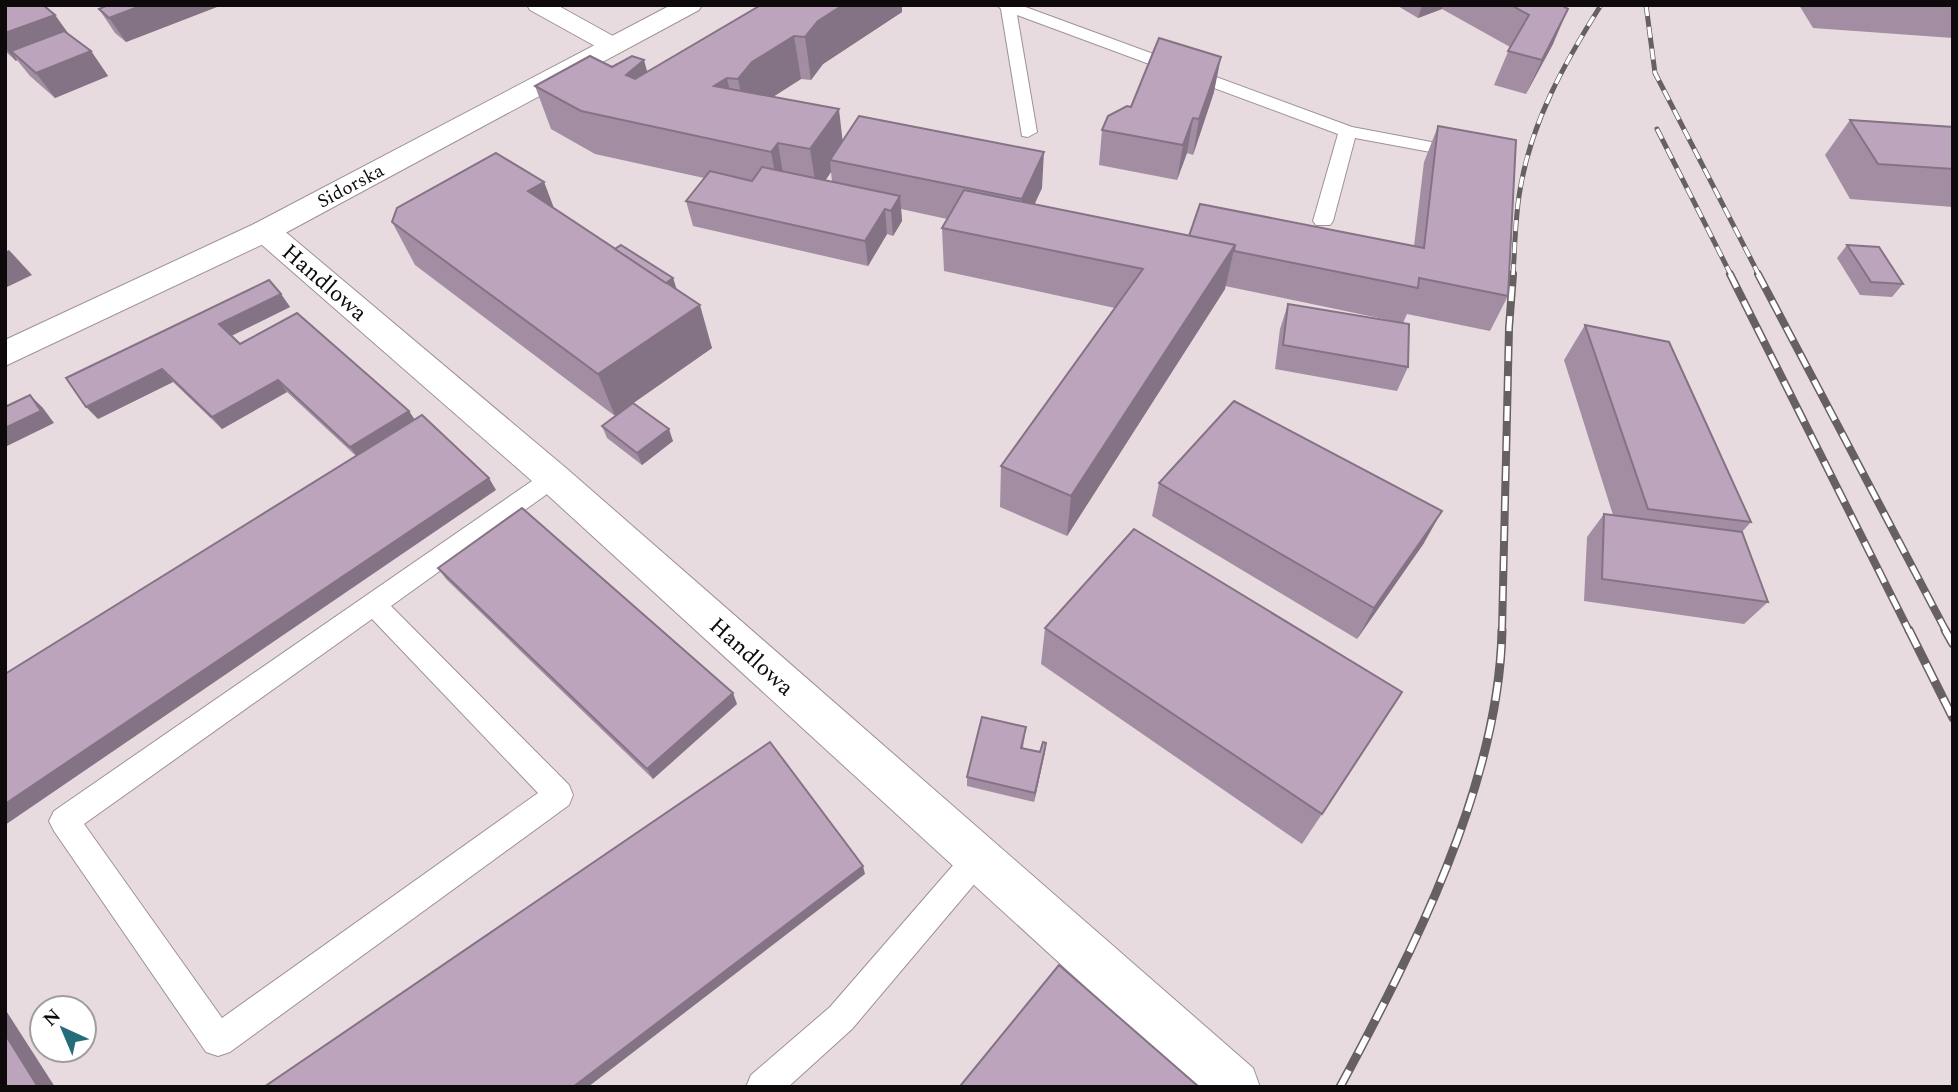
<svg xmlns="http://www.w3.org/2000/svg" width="1958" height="1092" font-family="Spectral,serif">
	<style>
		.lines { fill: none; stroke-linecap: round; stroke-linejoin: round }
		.service-casing { stroke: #9e9296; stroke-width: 2 }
		.minor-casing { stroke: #9e9296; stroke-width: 2 }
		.tertiary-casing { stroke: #9e9296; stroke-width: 2 }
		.service { fill: #fff; fill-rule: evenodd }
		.minor { fill: #fff; fill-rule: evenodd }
		.tertiary { fill: #fff; fill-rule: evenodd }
		.rail-far2-casing { stroke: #676063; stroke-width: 5 }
		.rail-far1-casing { stroke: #676063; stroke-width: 8 }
		.rail-casing { stroke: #676063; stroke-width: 9 }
		.rail-far2 { stroke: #fff; stroke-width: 3.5; stroke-dasharray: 11; stroke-linecap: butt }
		.rail-far1 { stroke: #fff; stroke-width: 5; stroke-dasharray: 15; stroke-linecap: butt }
		.rail { stroke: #fff; stroke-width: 6; stroke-dasharray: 19; stroke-linecap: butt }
		.wall { fill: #a38da3; fill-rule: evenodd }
		.shaded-wall { fill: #847384 }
		.building { fill: #bda4bd; stroke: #847384; stroke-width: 2 }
		.labels { text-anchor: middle; stroke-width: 5; stroke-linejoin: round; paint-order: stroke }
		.far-street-label { font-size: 19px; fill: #0e0a0c; stroke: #fff }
		.street-label { font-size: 23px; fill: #0e0a0c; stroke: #fff }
	</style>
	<rect width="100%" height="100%" fill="#e8dbdf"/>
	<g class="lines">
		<defs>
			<g id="service">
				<polygon points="997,5 1020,5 1352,127 1463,148 1472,153 1463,158 1355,138 1333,221 1330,225 1316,225 1313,221 1338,134 1017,15 1037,132 1028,137 1022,136 1001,9"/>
				<path d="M553,469L561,472L565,478L561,484L391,606L569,785L573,795L569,805L230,1052L218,1056L206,1052L54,831L49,821L54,811L545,472ZM372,619L538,793L222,1018L84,824Z"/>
				<polygon points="978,843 988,848 993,858 988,868 852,1029 788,1087 746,1087 751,1075 830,1007 968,848"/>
			</g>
			<g id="minor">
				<polygon points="527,5 557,5 622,41 626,46 622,51 613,54 604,51 530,10"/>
				<polygon points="265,221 276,224 566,468 1253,1068 1260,1087 1195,1087 540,488 254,238 250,231 254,224"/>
			</g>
			<polygon id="tertiary" points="671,5 702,5 699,10 276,238 5,366 5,340 254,224"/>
		</defs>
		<use href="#service" class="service-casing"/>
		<use href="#minor" class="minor-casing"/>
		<use href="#tertiary" class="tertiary-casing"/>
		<use href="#service" class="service"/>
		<use href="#minor" class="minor"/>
		<use href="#tertiary" class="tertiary"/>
		<defs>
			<g id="rail-far2">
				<polyline points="1646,5 1655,73 1759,275"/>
				<polyline points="1657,129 1731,275"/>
				<path d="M1513,275C1515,247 1515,218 1520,190C1531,122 1565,62 1601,5"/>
			</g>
			<g id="rail-far1">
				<polyline points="1730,274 1909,631"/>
				<polyline points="1758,274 1946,631"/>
				<polyline points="1502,631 1509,328 1513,274"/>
			</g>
			<g id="rail">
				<polyline points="1909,630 1953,718"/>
				<polyline points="1945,630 1953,644"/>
				<path d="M1340,1087C1412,953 1499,785 1502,630"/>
			</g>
		</defs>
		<use href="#rail-far2" class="rail-far2-casing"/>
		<use href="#rail-far1" class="rail-far1-casing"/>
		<use href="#rail" class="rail-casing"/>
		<use href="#rail-far2" class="rail-far2"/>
		<use href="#rail-far1" class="rail-far1"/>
		<use href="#rail" class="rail"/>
	</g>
	<g class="wall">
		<polygon points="5,5 55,15 68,33 91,51 108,76 55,98 30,76 17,60 16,61 5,51"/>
		<polygon points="108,5 222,5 126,42 115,33 99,9"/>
		<path d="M761,5H902V12L823,64L811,80L801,79L773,97L843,141L1042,188L1034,204L1189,236L1414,246L1424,162L1438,126L1508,296L1490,331L1407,314L1403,323L1408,367L1397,391L1275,369L1280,329L1288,304L1398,322L1225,286V289L1067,536L1000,507L1001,466L1115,308L944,271L942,228L947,219L901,209L902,221L893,236L887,234L868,266L693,226L686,201L704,178L595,154L551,129L535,86L612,67L647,72ZM831,172L832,182L825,180Z"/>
		<polygon points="1396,5 1561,5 1553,44 1526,94 1494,85 1510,47 1442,9 1418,18"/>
		<polygon points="1799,5 1953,5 1953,38 1813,28"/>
		<polygon points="1214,92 1193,155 1187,153 1177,180 1099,165 1102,130 1131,107"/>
		<polygon points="1850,120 1953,127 1953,207 1850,199 1825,155"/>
		<polygon points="544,182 554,208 615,249 673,278 677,290 712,348 633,403 673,441 642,465 607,438 602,426 615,416 415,265 392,222"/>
		<polygon points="1847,245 1903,284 1892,297 1860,295 1837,258"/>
		<polygon points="281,294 290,307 231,336 240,344 409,411 414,420 496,490 356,456 287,392 222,429 173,382 98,419"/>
		<polygon points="1585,325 1751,522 1742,532 1768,602 1744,624 1584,601 1587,537 1604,514 1613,515 1564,360"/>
		<polygon points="1159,483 1424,543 1357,639 1152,516"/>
		<polygon points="438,568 737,704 653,779 446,579"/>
		<polygon points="1045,628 1322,814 1302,844 1041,664"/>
		<polygon points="1026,727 1023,748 1040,752 1046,743 1045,752 1034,802 967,786 967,777"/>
	</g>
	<g class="shaded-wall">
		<polygon points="143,5 222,5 126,42 109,18"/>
		<polygon points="843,5 902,5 902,12 823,64 811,80 805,37 818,21"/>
		<polygon points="1422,5 1443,5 1442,9 1418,18"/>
		<polygon points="1568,9 1553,44 1526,94 1542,60"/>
		<polygon points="55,15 72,39 11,51 17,60 16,61 5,47 5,33"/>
		<polygon points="794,36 801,79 760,105 747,122 738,79 752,62"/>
		<polygon points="91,51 108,76 55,98 36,73"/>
		<polygon points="1221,57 1214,92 1193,155 1199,119"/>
		<polygon points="644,60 656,103 626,75"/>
		<polygon points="727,78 736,121 714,86"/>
		<polygon points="839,109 844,153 830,160 831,172 817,193 810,149"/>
		<polygon points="1193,118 1187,153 1177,180 1183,145"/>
		<polygon points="778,143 785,186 779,195 771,152"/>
		<polygon points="1044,152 1042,188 1021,234 1022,199"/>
		<polygon points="544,182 560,225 528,191"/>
		<polygon points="900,196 902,221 893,236 891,211"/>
		<polygon points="885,209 887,234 868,266 865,241"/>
		<polygon points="1235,245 1225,289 1067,536 1071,496"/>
		<polygon points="9,250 32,275 5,288 5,252"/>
		<polygon points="673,278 677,291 647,294"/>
		<polygon points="281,294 290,307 229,337 219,324"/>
		<polygon points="700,305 712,348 615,416 598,374"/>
		<polygon points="162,369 173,382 98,419 86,407"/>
		<polygon points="278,380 287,392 222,429 212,417"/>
		<polygon points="30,395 43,408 54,423 5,447 5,428"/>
		<polygon points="409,411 417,423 359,459 350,447"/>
		<polygon points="669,429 673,441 642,465 637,453"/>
		<polygon points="489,478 496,490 5,825 5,804"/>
		<polygon points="1442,511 1424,543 1357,639 1374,608"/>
		<polygon points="733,693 737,704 653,779 647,769"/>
		<polygon points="1046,743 1045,752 1034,802 1035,793"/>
		<polygon points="863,866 865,874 588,1087 573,1087"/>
		<polygon points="5,1009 55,1087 38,1087 5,1034"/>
	</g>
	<g class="building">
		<polygon points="5,5 43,5 55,15 5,33"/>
		<polygon points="108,5 143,5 109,18 99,9"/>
		<polygon points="761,5 843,5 818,21 805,37 794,36 752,62 738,79 727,78 714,86 839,109 810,149 778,143 771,152 581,111 535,86 590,56 612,67 632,56 644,60 626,75 635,79"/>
		<polygon points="1511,5 1561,5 1568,9 1542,60 1508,51 1529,15"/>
		<polygon points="64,31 91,51 36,73 11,51"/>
		<polygon points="1159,38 1221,57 1199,119 1193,118 1183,145 1102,130 1108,116 1127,106 1131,107"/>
		<polygon points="859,116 1044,152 1022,199 830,160"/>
		<polygon points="1850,120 1953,127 1953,169 1878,164"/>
		<polygon points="1438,126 1516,140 1508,296 1419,278 1418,288 1234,251 1235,245 1189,236 1200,204 1424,248"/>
		<polygon points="496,153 544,182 528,191 700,305 598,374 392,222 397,208"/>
		<polygon points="762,167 900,196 891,211 885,209 865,241 686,201 710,171 752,181"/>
		<polygon points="964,190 1235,245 1071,496 1001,466 1143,269 942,228"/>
		<polygon points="621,245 673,278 666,283 615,249"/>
		<polygon points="1847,245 1879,247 1903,284 1871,282"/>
		<polygon points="269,280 281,294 219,324 240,344 297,313 409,411 350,447 278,380 212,417 162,369 86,407 66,378"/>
		<polygon points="1288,304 1409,324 1408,367 1283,345"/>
		<polygon points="1585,325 1669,342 1751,522 1648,509"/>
		<polygon points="30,395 41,411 5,428 5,407"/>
		<polygon points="1234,401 1442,511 1374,608 1159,483"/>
		<polygon points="633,403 669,429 637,453 602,426"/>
		<polygon points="422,415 489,478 5,804 5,674"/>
		<polygon points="522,508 733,693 647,769 438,568"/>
		<polygon points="1604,514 1742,532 1768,602 1602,579"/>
		<polygon points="1134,529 1402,692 1322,814 1045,628"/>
		<polygon points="982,717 1026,727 1021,748 1040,752 1043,742 1046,743 1035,793 967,777"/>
		<polygon points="770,742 863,866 573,1087 264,1087"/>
		<polygon points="1059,965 1199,1087 963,1087 961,1085"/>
		<polygon points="5,1034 38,1087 5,1087"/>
	</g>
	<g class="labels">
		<g class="far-street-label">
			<text transform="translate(350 185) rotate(-28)" y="7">Sidorska</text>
		</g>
		<g class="street-label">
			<text transform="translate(325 282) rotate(41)" y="8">Handlowa</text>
			<text transform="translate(752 656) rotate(42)" y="8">Handlowa</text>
		</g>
	</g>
	<rect width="1958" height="1092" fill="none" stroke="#0e0a0c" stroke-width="14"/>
	<g transform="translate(63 1029) rotate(316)"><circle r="33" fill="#ffffff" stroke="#9f9d9e" stroke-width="2"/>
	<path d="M0-5L12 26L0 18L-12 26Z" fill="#256c7a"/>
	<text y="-10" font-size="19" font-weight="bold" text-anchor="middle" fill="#0e0a0c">N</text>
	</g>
</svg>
